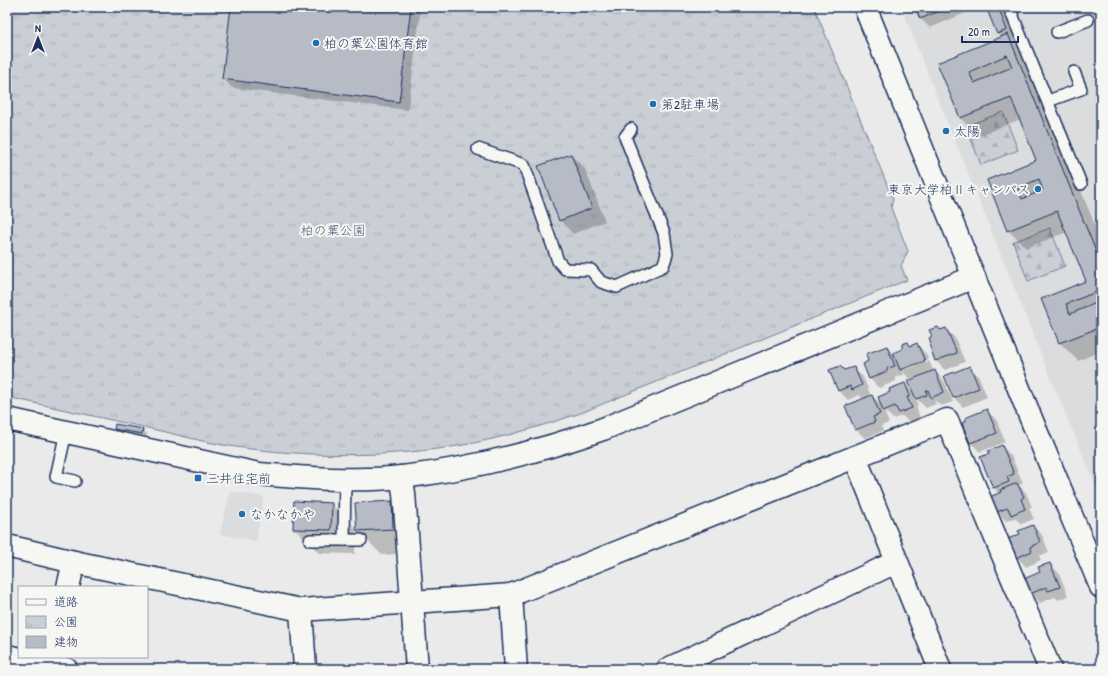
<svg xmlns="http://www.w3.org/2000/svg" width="1108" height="676" font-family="'Patrick Hand','Klee One',sans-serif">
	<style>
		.built { fill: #dadcde }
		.forest { fill: url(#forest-firs); stroke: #727e9a }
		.park { fill: url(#park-tufts); stroke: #727e9a }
		.shadow { fill: #0003 }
		.building { fill: #b6bbc6; stroke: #1b2f5e; fill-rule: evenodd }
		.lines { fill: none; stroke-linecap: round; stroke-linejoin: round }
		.service-casing { stroke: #1b2f5e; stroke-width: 14 }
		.minor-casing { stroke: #1b2f5e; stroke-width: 25 }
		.tertiary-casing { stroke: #1b2f5e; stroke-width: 25 }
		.service { stroke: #f6f6f2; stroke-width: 11 }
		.minor { stroke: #f6f6f2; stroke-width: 22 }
		.tertiary { stroke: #f6f6f2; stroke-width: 22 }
		.poi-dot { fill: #1f6fb2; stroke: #f6f6f2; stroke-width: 1.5 }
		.labels { text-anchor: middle; stroke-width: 4; stroke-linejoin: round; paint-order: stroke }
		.poi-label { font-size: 13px; fill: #1b2f5e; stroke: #f6f6f2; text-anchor: start }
		.park-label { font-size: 13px; fill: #47577c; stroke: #f6f6f2 }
	</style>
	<defs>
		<pattern id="forest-firs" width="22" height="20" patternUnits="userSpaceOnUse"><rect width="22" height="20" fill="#caced5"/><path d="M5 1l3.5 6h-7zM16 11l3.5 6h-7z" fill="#adb1b9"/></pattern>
		<pattern id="park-tufts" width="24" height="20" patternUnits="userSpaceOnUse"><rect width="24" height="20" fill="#caced5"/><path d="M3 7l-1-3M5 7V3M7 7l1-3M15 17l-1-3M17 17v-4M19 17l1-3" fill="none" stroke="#adb1b9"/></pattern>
	</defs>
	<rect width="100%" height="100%" fill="#e9eae9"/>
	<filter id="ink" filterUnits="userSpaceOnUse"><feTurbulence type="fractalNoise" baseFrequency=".025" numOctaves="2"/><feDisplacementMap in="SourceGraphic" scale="8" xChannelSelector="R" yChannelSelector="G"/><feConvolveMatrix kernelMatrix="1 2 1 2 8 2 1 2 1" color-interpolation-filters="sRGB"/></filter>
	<g filter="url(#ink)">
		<g class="built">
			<polygon points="901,7 1101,7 1101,498 1055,389"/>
			<polygon points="230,491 264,497 256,541 220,534"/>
		</g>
		<g class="forest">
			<polygon points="1003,112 1018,150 981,165 966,126"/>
			<polygon points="1050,228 1065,266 1028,281 1013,242"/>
		</g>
		<path class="park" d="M7,7H814L893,199L891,208L908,251L901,266L907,280L578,414C532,429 486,443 437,449C369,458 291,456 223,445C199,441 175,434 152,429C104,418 55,408 7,397Z"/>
		<g class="shadow">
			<polygon points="232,7 421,7 408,110 232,88 223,78"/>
			<polygon points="916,7 979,7 930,28 921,19"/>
			<polygon points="987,7 1003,7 1016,39 1013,41 1025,53 1101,240 1101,351 1078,361 1060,343 1042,300 1087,282 1067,232 1026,248 1008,230 988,180 1037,160 1021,119 978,136 960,118 938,63 1002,38 998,34"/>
			<polygon points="571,155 585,169 605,221 573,234 560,220"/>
			<polygon points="938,328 941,331 946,329 955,338 965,362 945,370 936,361 930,345 932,344 933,337"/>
			<polygon points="917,344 926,354 928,359 904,368 904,370 929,361 934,372 935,371 944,381 953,402 941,406 934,400 936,404 926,408 916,398 918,405 916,406 920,418 909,422 902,416 893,419 883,409 889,423 881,426 883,431 865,438 855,429 863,399 859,395 848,400 839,391 830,371 844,371 853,368 863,377 871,396 872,396 883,406 891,392 905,384 915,394 915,377 910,379 902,371 904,375 896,377 896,381 879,388 870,379 864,365 887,347 894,354"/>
			<polygon points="970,367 979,377 987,397 963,407 954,398 946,377"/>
			<polygon points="986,410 996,419 1005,442 980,452 971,443 963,424"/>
			<polygon points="116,429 143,430 147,434 146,438 120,434"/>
			<polygon points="1002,446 1011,456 1023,483 1019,485 1026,493 1032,507 1029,508 1034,519 1021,524 1015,518 1006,521 997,511 999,494 994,488 981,458 990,454"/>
			<polygon points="391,502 416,527 417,553 382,555 358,531"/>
			<polygon points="331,504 356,528 355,554 319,553 294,528"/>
			<polygon points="1033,526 1042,535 1049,552 1039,556 1041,560 1026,567 1017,557 1021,534"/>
			<polygon points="1050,564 1059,573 1068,596 1058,600 1055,597 1040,603 1031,593 1041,573"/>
		</g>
		<g class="building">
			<polygon points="231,7 411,7 399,102 222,79"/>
			<polygon points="915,7 949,7 920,19"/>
			<polygon points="986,7 998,7 1007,30 997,34"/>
			<path d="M1008,34L1101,264V290L1066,304L1070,314L1101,301V327L1059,343L1041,299L1086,281L1057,211L1007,231L987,180L1036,160L1011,98L960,118L937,63ZM1007,55L1012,67L974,83L969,72ZM1039,179L1043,190L1022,199L1018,188Z"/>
			<polygon points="571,154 592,208 559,221 538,166"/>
			<polygon points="938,327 940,330 946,328 957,353 935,361 929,344 931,343 929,338 932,336 929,330"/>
			<polygon points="908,342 910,346 917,343 925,361 900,370 893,353 902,349 902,344"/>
			<polygon points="887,346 895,366 887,368 887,371 869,379 863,364 868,361 866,354"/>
			<polygon points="840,366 844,370 854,367 862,385 852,390 850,386 838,391 829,370"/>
			<polygon points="970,366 979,388 953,398 944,376"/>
			<polygon points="935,370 944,392 931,398 928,390 926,391 927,395 916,399 908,381"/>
			<polygon points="905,383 910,396 907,397 912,408 899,413 895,406 883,411 878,397 890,392 889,389"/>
			<polygon points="872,395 880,414 873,417 875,422 855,430 845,406"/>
			<polygon points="987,409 997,433 970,443 962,423 966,421 965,418"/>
			<polygon points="115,424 143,429 142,434 114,429"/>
			<polygon points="1002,445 1014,474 1007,477 1009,482 993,488 980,457 989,454 988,451"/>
			<polygon points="1017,483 1024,497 1021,499 1025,509 1011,515 1008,508 996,512 990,497 1001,492 1000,490"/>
			<polygon points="294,501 332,503 331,530 293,529"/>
			<polygon points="392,501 393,529 357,531 355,503"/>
			<polygon points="1033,525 1040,542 1030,547 1032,551 1016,558 1008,539 1020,534 1018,531"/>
			<polygon points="1050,563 1060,587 1048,591 1046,587 1030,594 1024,579 1040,572 1038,567"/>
		</g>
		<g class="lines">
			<defs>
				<g id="service">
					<polyline points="1009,7 1081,184"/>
					<polyline points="1057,32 1088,20"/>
					<polyline points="1048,101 1081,89 1074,72"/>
					<polyline points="478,149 524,165 558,261 565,269 591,270 601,282 617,287 663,266 667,254 664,233 625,137 631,129"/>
					<polyline points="66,432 56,477 75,481"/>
					<polyline points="310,540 361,540"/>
					<polyline points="344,540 345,479"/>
				</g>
				<g id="minor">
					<polyline points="855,457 940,669"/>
					<polyline points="401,477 404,493 417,669"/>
					<polyline points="7,546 74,562 301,610 511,595 947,420 1050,669"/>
					<polyline points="68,587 74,562"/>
					<polyline points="511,595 516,669"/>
					<polyline points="301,610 305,669"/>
					<polyline points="7,656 66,669"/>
					<polyline points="668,669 896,562"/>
				</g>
				<g id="tertiary">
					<polyline points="865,7 1030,416 1101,587"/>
					<path d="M7,419L259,474C306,478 355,482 402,477C471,469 538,452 603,429L974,277"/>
				</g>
			</defs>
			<use href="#service" class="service-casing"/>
			<use href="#minor" class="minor-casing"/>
			<use href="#tertiary" class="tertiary-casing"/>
			<use href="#service" class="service"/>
			<use href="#minor" class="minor"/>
			<use href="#tertiary" class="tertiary"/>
		</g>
	</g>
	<g class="poi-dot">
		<circle cx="316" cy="43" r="4"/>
		<circle cx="653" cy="104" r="4"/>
		<circle cx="946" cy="131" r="4"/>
		<circle cx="1038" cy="189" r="4"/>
		<rect x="194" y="474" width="8" height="8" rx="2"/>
		<circle cx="242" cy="514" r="4"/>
	</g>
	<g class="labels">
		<g class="poi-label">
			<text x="324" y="48">柏の葉公園体育館</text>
			<text x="661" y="109">第2駐車場</text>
			<text x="954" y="136">太陽</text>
			<text x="1030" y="194" text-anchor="end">東京大学柏Ⅱキャンパス</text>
			<text x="206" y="483">三井住宅前</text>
			<text x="250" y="519">なかなかや</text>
		</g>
		<g class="park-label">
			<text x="333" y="235">柏の葉公園</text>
		</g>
	</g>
	<rect width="1108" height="676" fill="none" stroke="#f6f6f2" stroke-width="24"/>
	<rect x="12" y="12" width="1084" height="652" fill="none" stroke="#1b2f5e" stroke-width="1.5" filter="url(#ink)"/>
	<rect x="18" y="586" width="130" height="72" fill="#f6f6f2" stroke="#9ea6b7"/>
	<rect x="26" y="599" width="20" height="6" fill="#f6f6f2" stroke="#9ea6b7"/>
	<text x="54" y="606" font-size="12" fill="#1b2f5e">道路</text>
	<rect x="26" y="616" width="20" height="12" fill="url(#park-tufts)" stroke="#9ea6b7"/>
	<text x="54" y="626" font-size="12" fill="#1b2f5e">公園</text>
	<rect x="26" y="636" width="20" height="12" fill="#b6bbc6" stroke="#9ea6b7"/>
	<text x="54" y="646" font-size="12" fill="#1b2f5e">建物</text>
	<g transform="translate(38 38)" stroke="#f6f6f2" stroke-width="3" paint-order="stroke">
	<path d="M0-3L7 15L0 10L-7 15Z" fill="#1b2f5e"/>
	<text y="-6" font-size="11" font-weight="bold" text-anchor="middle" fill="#1b2f5e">N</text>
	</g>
	<path d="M962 36v6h56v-6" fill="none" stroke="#1b2f5e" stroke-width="2"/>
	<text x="968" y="36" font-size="12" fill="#1b2f5e" stroke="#f6f6f2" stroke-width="3" paint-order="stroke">20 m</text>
</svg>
